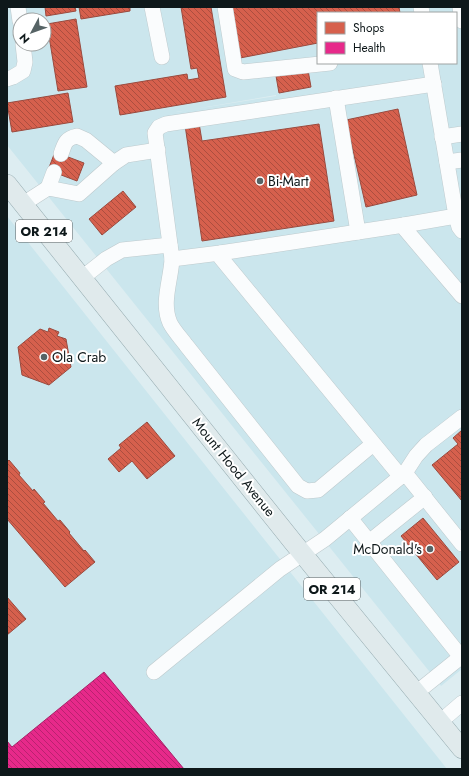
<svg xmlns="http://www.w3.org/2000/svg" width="469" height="776" font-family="Jost,sans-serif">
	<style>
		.built { fill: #cbe6ed; fill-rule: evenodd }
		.shops { fill: url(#shops-back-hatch); stroke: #9a4a3e }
		.health { fill: url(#health-back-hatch); stroke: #a62468 }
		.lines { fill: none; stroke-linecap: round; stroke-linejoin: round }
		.minor-casing { stroke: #becacd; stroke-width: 16 }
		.major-casing { stroke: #93a9ae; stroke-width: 20 }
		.minor { stroke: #fafcfd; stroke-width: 15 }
		.major { stroke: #e0eaec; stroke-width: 19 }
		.poi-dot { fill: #566365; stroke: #fff; stroke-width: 1.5 }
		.labels { text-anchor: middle; stroke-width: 4; stroke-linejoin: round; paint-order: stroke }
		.shield { fill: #fff; stroke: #565d5f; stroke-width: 1 }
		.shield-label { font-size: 13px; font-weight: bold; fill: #0e181a }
		.poi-label { font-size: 14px; fill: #0e181a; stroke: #fff; text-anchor: start }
		.street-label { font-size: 14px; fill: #0e181a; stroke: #fff }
	</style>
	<defs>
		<pattern id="shops-back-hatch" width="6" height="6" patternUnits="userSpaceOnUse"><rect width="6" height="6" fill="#d6604d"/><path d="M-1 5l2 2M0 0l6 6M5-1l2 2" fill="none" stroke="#ac4e3f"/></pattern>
		<pattern id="health-back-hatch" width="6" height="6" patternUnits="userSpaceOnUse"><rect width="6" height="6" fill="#e7298a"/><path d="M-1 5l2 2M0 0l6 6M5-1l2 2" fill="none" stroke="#ba2270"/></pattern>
	</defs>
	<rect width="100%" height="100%" fill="#ddedf1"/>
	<g class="built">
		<path d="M7,7H462V669L441,686L7,145ZM318,13H456V63H318ZM20,20H44V44H20ZM276,95V96L176,112H177Z"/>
		<polygon points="7,216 217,480 447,769 7,769"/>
	</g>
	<g class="shops">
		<polygon points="45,7 75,7 76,11 46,16"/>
		<polygon points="79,7 130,7 130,11 81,19"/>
		<polygon points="181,7 211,7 226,97 120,115 115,86 187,74 188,80 199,78 197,68 191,69"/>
		<polygon points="230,7 399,7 400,13 318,13 318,43 240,58"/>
		<polygon points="76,19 87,87 58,91 47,24"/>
		<polygon points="308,70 311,87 279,93 276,76"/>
		<polygon points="68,93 73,122 12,132 7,103"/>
		<polygon points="398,109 417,195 366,207 346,120"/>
		<polygon points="199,123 202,141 319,124 334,221 202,241 185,125"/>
		<polygon points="55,152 84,163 77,181 48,170"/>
		<polygon points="123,191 136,207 102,235 89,219"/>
		<polygon points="49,328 59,332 57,336 66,339 71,367 49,385 22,375 18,347 40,329 48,332"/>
		<polygon points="147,422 175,456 147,479 132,461 119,472 108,459 121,448 119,445"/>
		<polygon points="462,430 462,501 432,465 458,444 453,438"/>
		<polygon points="9,460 20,473 19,475 33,491 34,489 45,502 43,503 58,521 60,520 70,532 69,533 84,551 85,550 95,562 65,587 7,519 7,462"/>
		<polygon points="423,518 459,562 437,580 401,536"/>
		<polygon points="7,597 26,619 7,635"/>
	</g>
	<polygon class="health" points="104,672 184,769 7,769 7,741 12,747"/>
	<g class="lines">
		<defs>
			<g id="minor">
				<polyline points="18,7 20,21"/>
				<polyline points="152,7 162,57"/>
				<polyline points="225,7 235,69 243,72 330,63"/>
				<polyline points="421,7 422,13"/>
				<polyline points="460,7 462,21"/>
				<polyline points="7,79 13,77 23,71 25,62 23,44"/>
				<polyline points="336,98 358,232"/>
				<polyline points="442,137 462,134"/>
				<path d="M61,154C65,143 65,139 77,136L86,140L114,163"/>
				<polyline points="447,162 462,160"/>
				<polyline points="48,188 54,172"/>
				<polyline points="23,204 48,188 79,194 114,163 126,155 158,150"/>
				<polyline points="456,216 459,227 462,231"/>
				<polyline points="404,225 456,216 430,63"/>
				<polyline points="220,253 221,258 401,477"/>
				<polyline points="172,259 220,253 404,225 405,229 462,296"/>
				<polyline points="82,278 106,259 122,250 170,245"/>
				<path d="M373,444L318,490L307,491L298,486L186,345C181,338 174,331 170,323C161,303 171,280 172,259L155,133L159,127L166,124L434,84"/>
				<polyline points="405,473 462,544"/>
				<polyline points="350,518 461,657"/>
				<polyline points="369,542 425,497"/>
				<polyline points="154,672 280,569 325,539 405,473 416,456 426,445 462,417"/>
				<polyline points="416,693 462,656"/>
				<polyline points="440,722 462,703"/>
			</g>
			<polyline id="major" points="7,184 293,542 462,749"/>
		</defs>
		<use href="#minor" class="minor-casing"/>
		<use href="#major" class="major-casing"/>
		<use href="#minor" class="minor"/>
		<use href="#major" class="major"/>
	</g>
	<g class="poi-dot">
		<circle cx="260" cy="181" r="4"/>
		<circle cx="44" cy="357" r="4"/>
		<circle cx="430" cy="549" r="4"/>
	</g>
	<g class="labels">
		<g class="shield">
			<rect x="16" y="220" width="56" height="22" rx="3"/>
			<rect x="304" y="578" width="56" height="22" rx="3"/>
		</g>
		<g class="shield-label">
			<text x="44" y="236">OR 214</text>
			<text x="332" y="594">OR 214</text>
		</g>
		<g class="poi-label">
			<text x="268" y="186">Bi-Mart</text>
			<text x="52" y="362">Ola Crab</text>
			<text x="422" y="554" text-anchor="end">McDonald's</text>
		</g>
		<g class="street-label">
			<text transform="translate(234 467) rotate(51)" y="5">Mount Hood Avenue</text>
		</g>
	</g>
	<rect width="469" height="776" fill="none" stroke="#0e181a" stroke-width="16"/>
	<rect x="317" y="12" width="140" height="52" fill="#ffffff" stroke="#9fa3a3"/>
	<rect x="325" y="22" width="20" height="12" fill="#d6604d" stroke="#9fa3a3"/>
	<text x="353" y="32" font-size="12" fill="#0e181a">Shops</text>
	<rect x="325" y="42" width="20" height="12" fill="#e7298a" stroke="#9fa3a3"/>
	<text x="353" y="52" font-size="12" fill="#0e181a">Health</text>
	<g transform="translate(32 32) rotate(229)"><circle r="19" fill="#ffffff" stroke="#9fa3a3"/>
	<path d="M0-3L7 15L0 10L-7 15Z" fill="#566365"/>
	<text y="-6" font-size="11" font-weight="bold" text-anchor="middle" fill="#0e181a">N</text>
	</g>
</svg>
